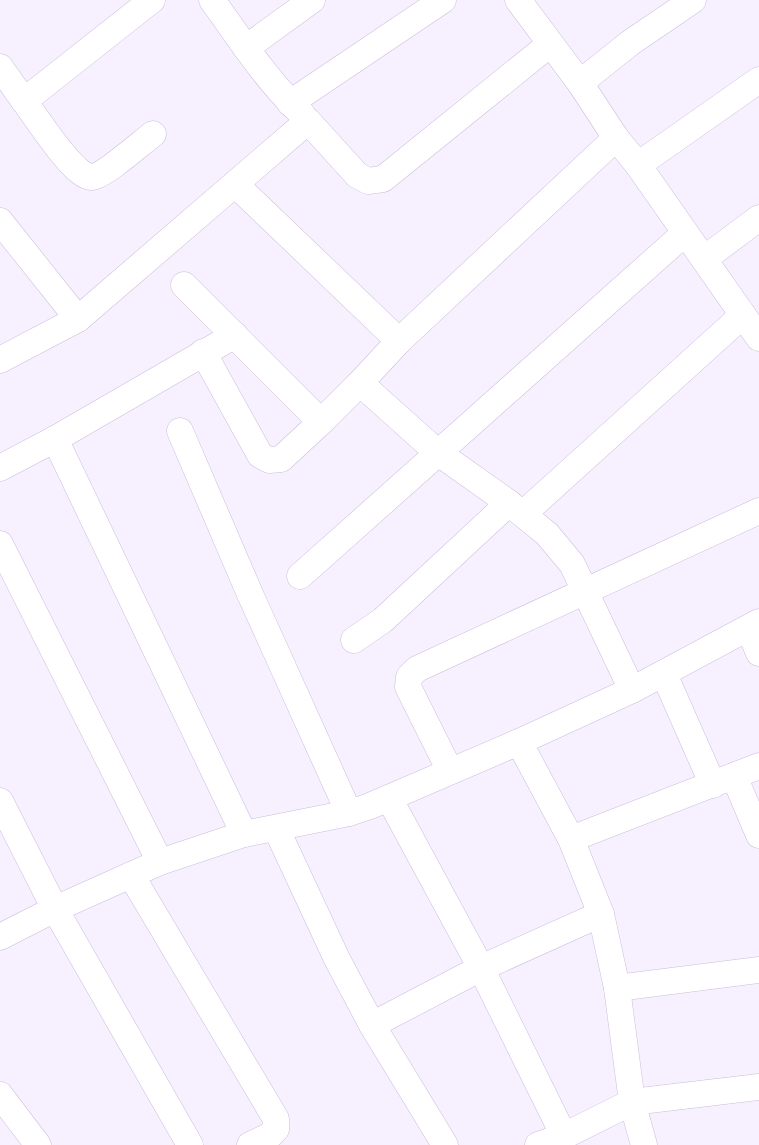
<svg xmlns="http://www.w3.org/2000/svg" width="759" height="1145" font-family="Rubik,sans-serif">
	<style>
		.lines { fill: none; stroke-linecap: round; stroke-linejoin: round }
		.minor-casing { stroke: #cdbcdd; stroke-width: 27 }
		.minor { stroke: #fff; stroke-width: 26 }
	</style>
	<rect width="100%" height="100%" fill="#f7f0fe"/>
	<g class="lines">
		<defs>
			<g id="minor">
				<path d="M212,0C240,39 267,81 302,114"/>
				<polyline points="518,0 580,83 616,138 638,165 759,338"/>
				<polyline points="246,48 312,0"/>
				<polyline points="0,67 24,101 152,0"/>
				<polyline points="580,83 630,43 693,0"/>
				<path d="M24,101C35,115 75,179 92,177C104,176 141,143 153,134"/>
				<polyline points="290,103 443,0"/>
				<polyline points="616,138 399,341 360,383 437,452 509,503 547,534 572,564 632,690"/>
				<polyline points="638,165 759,80"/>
				<polyline points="235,184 399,341"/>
				<polyline points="0,221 78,319 0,360"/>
				<polyline points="704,259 759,218"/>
				<polyline points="184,285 321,422 360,383"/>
				<polyline points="78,319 308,121 357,175 368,181 383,179 550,44"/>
				<polyline points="203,352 260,455 269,460 281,459 321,422"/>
				<polyline points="180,431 250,594 349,813"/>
				<polyline points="55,439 244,834"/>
				<polyline points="0,468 55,439 235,335"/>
				<polyline points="523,514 743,315"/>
				<polyline points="0,544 160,862"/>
				<polyline points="300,576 685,233"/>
				<polyline points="749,629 759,653"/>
				<polyline points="354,640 383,620 509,503"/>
				<polyline points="664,674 713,785"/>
				<polyline points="450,771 408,687 409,677 417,669 759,511"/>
				<polyline points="734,776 759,835"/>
				<polyline points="389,798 481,968 564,1136"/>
				<polyline points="0,801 55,909 0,937"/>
				<polyline points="276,828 337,959 372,1025 445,1145"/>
				<polyline points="571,839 519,742 632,690 759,622"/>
				<polyline points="131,875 276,1119 276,1129 269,1136 250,1145"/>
				<polyline points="617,988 759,970"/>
				<polyline points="372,1025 481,968 601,914"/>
				<polyline points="0,1095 38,1145"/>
				<polyline points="190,1145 55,909 160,862 244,834 349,813 370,806 519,742"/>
				<polyline points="538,1145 564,1136 632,1102 617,988 601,914 571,839 759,766"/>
				<polyline points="644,1145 632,1102 759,1087"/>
			</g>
		</defs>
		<use href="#minor" class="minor-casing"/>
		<use href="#minor" class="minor"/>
	</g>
</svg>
